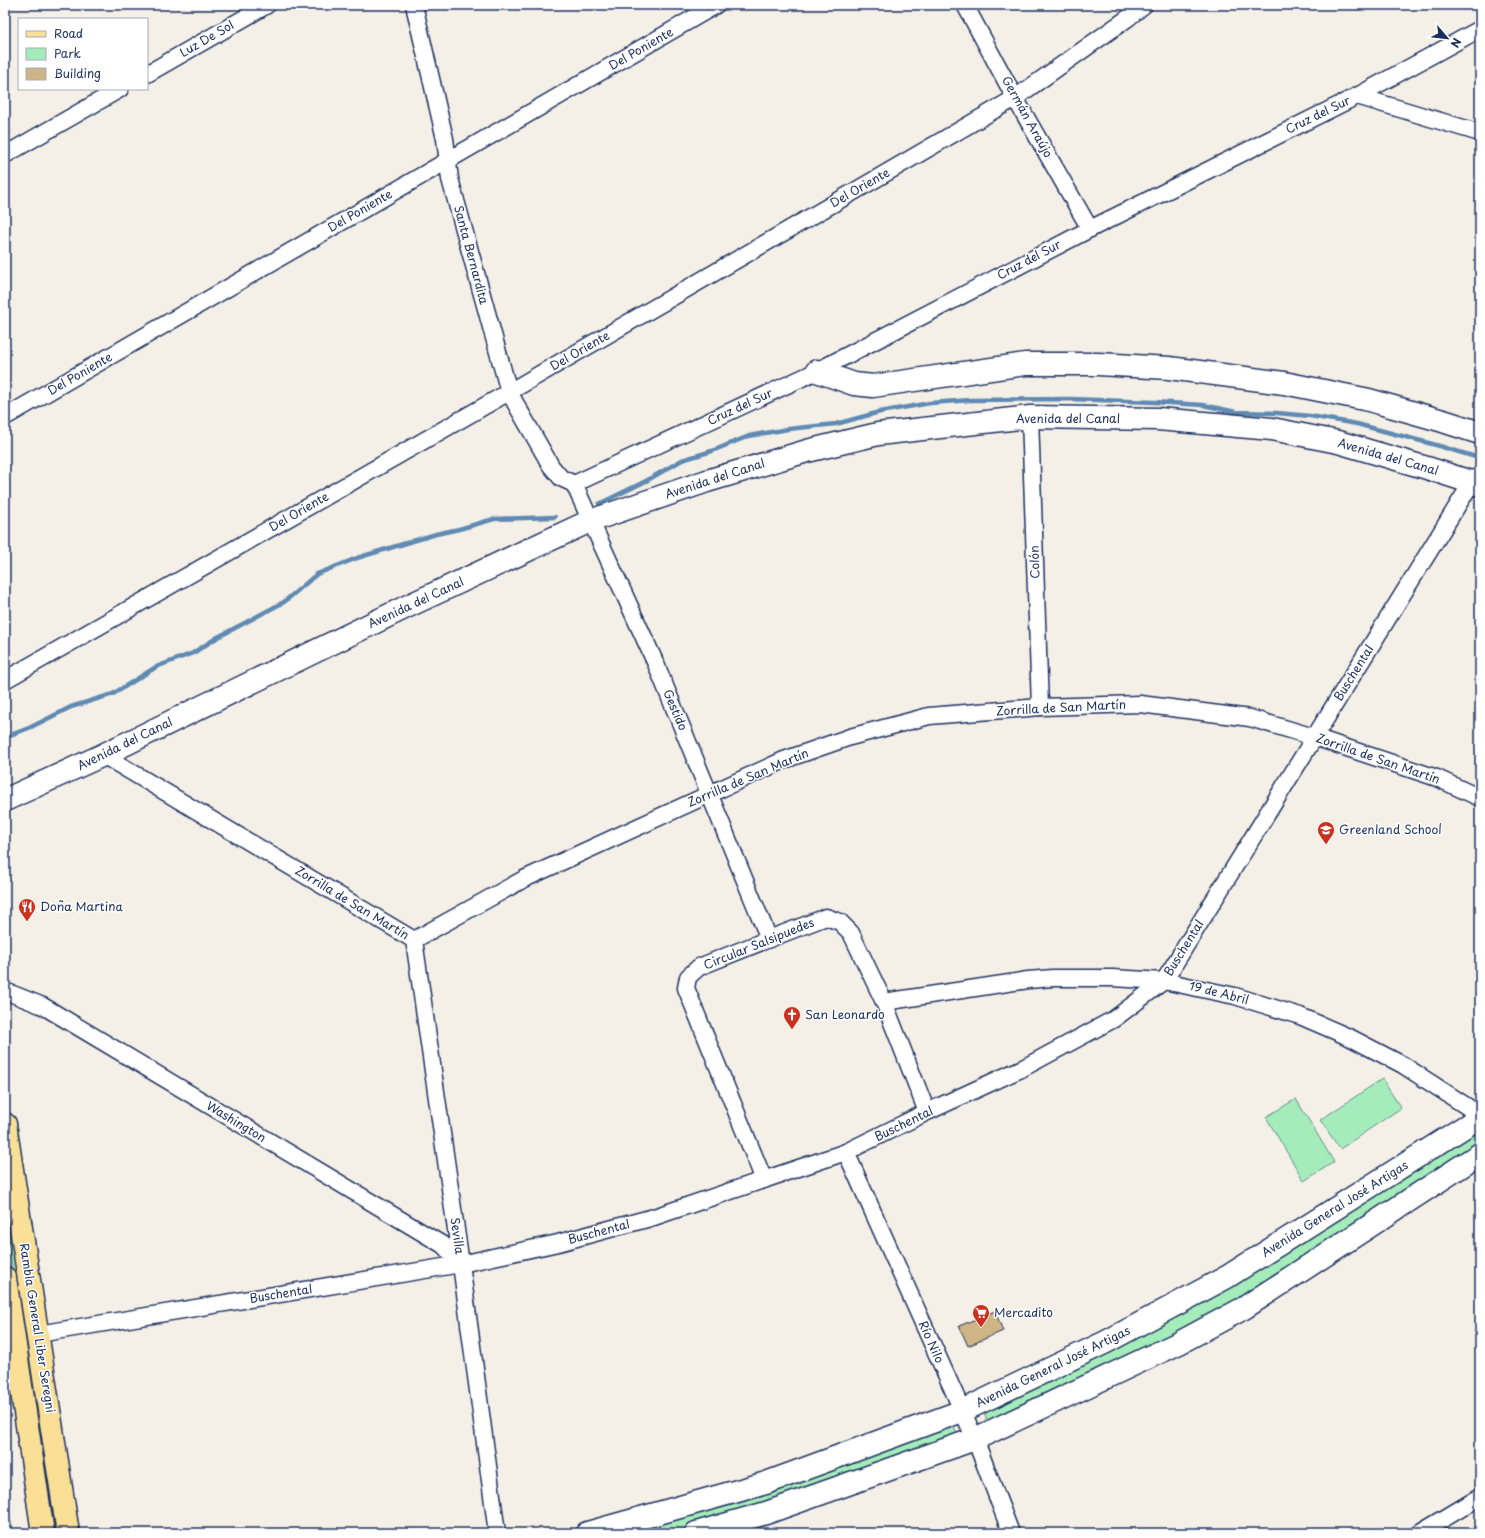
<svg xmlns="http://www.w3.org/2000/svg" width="1485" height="1538" font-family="'Playpen Sans',sans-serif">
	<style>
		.green { fill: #a4edbb; stroke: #608e8c }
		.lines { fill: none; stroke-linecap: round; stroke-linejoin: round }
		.stream { stroke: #5f8ab3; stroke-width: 4.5 }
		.building { fill: #cfb485; stroke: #1b2f5e }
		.street-casing { stroke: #1b2f5e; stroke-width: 19 }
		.secondary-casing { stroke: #1b2f5e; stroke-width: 25 }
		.primary-casing { stroke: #1b2f5e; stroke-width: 25 }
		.street { stroke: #fff; stroke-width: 16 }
		.secondary { stroke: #fff; stroke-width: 22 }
		.primary { stroke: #fadf96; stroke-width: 22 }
		.labels { text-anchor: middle; stroke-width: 3; stroke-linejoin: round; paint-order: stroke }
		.street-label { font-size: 12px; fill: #1b2f5e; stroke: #fff }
		.poi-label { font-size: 12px; fill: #1b2f5e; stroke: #fff; text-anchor: start }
	</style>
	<rect width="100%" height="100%" fill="#f5f0e7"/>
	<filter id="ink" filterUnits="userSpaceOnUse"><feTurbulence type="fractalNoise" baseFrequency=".025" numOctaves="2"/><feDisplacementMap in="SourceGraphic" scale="8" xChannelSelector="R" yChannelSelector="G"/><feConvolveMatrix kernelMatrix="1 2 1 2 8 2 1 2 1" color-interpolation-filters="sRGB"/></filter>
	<g filter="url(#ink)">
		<g class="green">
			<polygon points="1382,1079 1401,1108 1340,1149 1320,1120"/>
			<polygon points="1296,1099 1334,1162 1304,1181 1266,1117"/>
			<polygon points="1477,1132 1480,1134 1480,1148 1239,1300 993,1424 988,1422 984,1414 986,1408 1232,1287 1469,1133"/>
			<polygon points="5,1186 50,1486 40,1463 30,1381 5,1221"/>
			<path d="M947,1425C954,1427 956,1429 957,1436L763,1506L677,1533H612Z"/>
			<polygon points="5,1501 14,1533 5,1533"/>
		</g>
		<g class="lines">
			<g class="stream">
				<polyline points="599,504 646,481 682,460 712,451 749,436 788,429 836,424 880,412 930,403 971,400 1070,399 1154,402 1203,405 1236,412 1277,413 1310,416 1357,424 1436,445 1479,458"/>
				<polyline points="5,737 29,728 71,707 113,694 156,667 193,653 218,637 284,602 317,574 357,558 436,534 459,529 494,519 555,517"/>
			</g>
		</g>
		<polygon class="building" points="995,1311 1003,1331 968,1346 959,1326"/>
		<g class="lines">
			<defs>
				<g id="street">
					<polyline points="414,5 445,139 450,179 509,392 551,466 561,478 574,484"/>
					<polyline points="965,5 1015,98 1090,229"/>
					<polyline points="147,74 267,5"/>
					<polyline points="1357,96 1480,133"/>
					<polyline points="5,155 120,89"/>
					<polyline points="5,417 716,5"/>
					<polyline points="1030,417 1040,707"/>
					<polyline points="574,484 817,371 1090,229 1357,96 1480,29"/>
					<polyline points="574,484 656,664 769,939"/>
					<polyline points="5,680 509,392 1015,98 1128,18 1144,5"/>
					<polyline points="103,755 414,940"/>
					<polyline points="414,940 524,879 784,760 850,737 929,716 1040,707 1140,704 1250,718 1314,737 1437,778 1480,798"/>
					<polyline points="414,940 461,1264 497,1533"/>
					<polyline points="5,991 43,1006 443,1245 461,1264"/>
					<polyline points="884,1002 1028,980 1053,978 1112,978 1164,981 1235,996 1300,1016 1351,1038 1403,1065 1480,1115"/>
					<polyline points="846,1152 975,1439 1011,1533"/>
					<polyline points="764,1180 686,988 688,977 699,967 769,939 826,917 840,922 851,933 884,1002 927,1112"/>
					<polyline points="38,1334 461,1264 558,1243 654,1217 846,1152 927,1112 1023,1068 1114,1019 1164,981 1472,482 1480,475"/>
					<polyline points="1420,1533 1480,1497"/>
				</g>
				<g id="secondary">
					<polyline points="817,371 854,384 873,386 1025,364 1098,364 1169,368 1284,383 1369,400 1443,421 1480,433"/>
					<polyline points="5,800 103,755 406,607 590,521 707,481 807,451 878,434 1030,417 1158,419 1272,429 1338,442 1427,468 1480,485"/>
					<polyline points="587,1533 766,1483 962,1411 1106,1342 1227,1277 1480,1117"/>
					<polyline points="696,1533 766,1513 975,1439 1179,1343 1244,1308 1480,1154"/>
				</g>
				<g id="primary">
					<polyline points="5,1124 68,1533"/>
					<polyline points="5,1278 43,1533"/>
				</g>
			</defs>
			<use href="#street" class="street-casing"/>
			<use href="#secondary" class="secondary-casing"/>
			<use href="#primary" class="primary-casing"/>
			<use href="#street" class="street"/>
			<use href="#secondary" class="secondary"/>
			<use href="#primary" class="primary"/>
		</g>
	</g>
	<defs>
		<symbol id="school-pin" viewBox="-11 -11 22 30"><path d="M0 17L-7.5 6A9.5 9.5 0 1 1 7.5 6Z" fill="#c8321e" stroke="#fff"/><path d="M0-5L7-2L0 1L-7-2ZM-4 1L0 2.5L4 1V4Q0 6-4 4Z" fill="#fff"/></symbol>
		<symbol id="restaurant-pin" viewBox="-11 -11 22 30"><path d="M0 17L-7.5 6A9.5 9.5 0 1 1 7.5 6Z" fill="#c8321e" stroke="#fff"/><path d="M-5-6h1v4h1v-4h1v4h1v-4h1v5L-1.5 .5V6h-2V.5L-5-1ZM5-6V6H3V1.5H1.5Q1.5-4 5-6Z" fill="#fff"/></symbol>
		<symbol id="church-pin" viewBox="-11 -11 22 30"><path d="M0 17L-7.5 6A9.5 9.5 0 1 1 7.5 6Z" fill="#c8321e" stroke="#fff"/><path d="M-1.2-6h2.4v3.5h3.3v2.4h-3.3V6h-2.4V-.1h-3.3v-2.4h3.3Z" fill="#fff"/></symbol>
		<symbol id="supermarket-pin" viewBox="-11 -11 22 30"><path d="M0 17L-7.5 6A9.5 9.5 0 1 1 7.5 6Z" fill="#c8321e" stroke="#fff"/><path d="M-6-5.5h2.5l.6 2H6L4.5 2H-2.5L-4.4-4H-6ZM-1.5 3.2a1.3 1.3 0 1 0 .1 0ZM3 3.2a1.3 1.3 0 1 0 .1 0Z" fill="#fff"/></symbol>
	</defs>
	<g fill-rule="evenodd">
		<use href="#school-pin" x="1316" y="820" width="20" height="27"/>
		<use href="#restaurant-pin" x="17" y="897" width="20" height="27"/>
		<use href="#church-pin" x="782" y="1005" width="20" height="27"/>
		<use href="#supermarket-pin" x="971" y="1303" width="20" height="27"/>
	</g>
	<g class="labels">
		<g class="street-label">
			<text transform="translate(207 39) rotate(-30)" y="4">Luz De Sol</text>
			<text transform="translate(641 49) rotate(-30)" y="4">Del Poniente</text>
			<text transform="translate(1318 115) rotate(-26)" y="4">Cruz del Sur</text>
			<text transform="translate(1027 117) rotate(61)" y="4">Germán Araújo</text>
			<text transform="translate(860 188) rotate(-30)" y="4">Del Oriente</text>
			<text transform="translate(360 211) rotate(-30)" y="4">Del Poniente</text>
			<text transform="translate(471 255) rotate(75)" y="4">Santa Bernardita</text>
			<text transform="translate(1029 260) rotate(-28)" y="4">Cruz del Sur</text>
			<text transform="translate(580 351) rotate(-30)" y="4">Del Oriente</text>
			<text transform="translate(80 374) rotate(-30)" y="4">Del Poniente</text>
			<text transform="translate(740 407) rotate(-25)" y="4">Cruz del Sur</text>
			<text x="1068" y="423">Avenida del Canal</text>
			<text transform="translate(1388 457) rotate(16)" y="4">Avenida del Canal</text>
			<text transform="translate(715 479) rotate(-18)" y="4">Avenida del Canal</text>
			<text transform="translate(299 512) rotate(-30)" y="4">Del Oriente</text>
			<text transform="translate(1035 562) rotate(-92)" y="4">Colón</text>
			<text transform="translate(416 603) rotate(-25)" y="4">Avenida del Canal</text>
			<text transform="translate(1354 673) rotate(-58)" y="4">Buschental</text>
			<text transform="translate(1061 708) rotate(-3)" y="4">Zorrilla de San Martín</text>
			<text transform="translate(675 710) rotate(67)" y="4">Gestido</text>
			<text transform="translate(125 744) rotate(-26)" y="4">Avenida del Canal</text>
			<text transform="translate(1378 759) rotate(19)" y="4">Zorrilla de San Martín</text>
			<text transform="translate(748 778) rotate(-23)" y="4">Zorrilla de San Martín</text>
			<text transform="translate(352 903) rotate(31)" y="4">Zorrilla de San Martín</text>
			<text transform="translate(759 944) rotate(-22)" y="4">Circular Salsipuedes</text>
			<text transform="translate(1184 948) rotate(-58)" y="4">Buschental</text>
			<text transform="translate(1219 993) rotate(14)" y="4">19 de Abril</text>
			<text transform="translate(236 1122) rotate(31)" y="4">Washington</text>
			<text transform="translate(904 1124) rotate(-26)" y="4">Buschental</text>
			<text transform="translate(1335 1209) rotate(-32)" y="4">Avenida General José Artigas</text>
			<text transform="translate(599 1232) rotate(-15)" y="4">Buschental</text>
			<text transform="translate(457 1236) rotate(82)" y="4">Sevilla</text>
			<text transform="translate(281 1294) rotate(-9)" y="4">Buschental</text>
			<text transform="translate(37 1328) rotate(81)" y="4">Rambla General Liber Seregni</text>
			<text transform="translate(931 1342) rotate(66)" y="4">Río Nilo</text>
			<text transform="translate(1053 1367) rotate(-26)" y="4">Avenida General José Artigas</text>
		</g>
		<g class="poi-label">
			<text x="1339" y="834">Greenland School</text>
			<text x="40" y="911">Doña Martina</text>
			<text x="805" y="1019">San Leonardo</text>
			<text x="994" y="1317">Mercadito</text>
		</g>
	</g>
	<rect width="1485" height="1538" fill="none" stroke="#fff" stroke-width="20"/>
	<rect x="10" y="10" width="1465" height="1518" fill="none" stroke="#1b2f5e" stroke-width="1.5" filter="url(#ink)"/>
	<rect x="18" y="18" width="130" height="72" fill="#ffffff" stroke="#a4acbf"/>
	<rect x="26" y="31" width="20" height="6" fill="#fadf96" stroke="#a4acbf"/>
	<text x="54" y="38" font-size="12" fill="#1b2f5e">Road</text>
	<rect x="26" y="48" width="20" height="12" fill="#a4edbb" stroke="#a4acbf"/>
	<text x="54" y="58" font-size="12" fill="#1b2f5e">Park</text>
	<rect x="26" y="68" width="20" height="12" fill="#cfb485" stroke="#a4acbf"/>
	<text x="54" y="78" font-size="12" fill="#1b2f5e">Building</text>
	<g transform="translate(1447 38) rotate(118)" stroke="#ffffff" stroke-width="3" paint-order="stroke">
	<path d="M0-3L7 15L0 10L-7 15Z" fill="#1b2f5e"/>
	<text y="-6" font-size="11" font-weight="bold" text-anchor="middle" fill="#1b2f5e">N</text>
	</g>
</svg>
